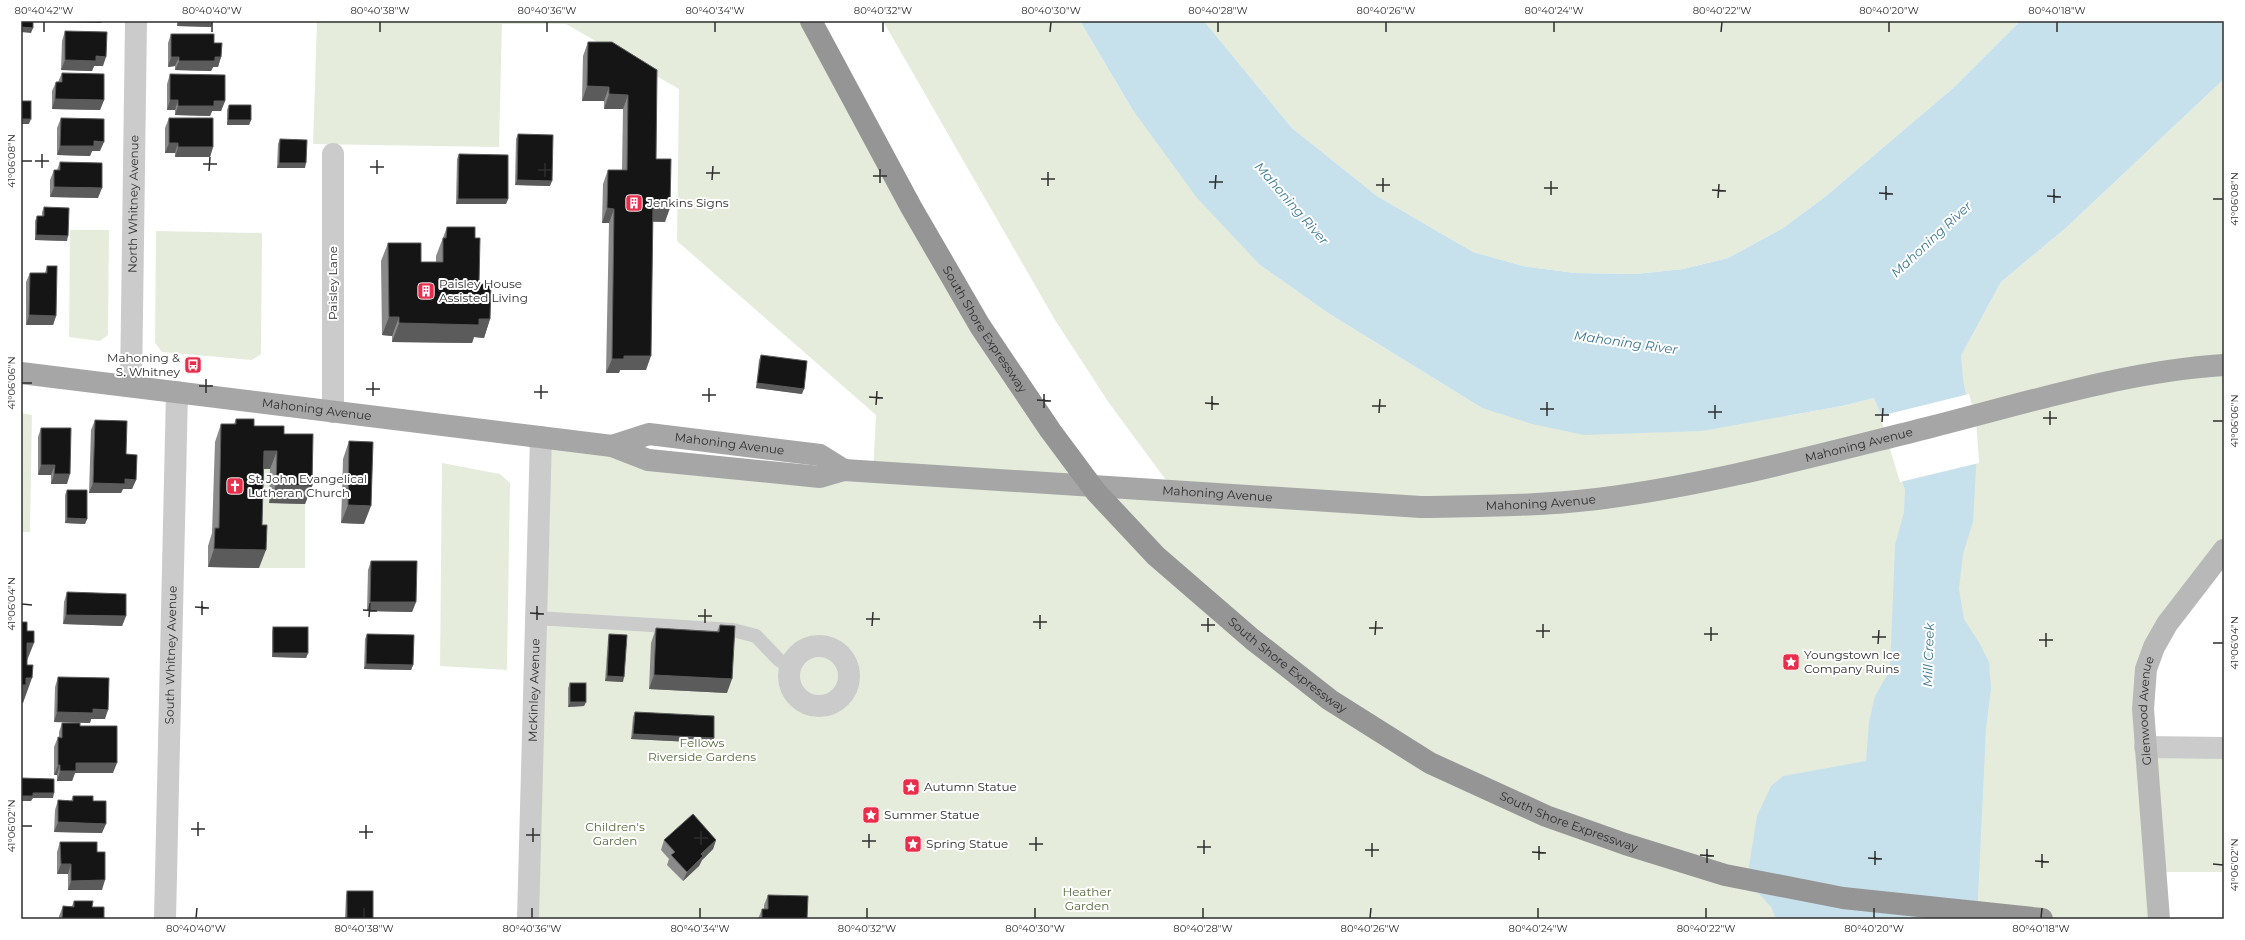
<svg xmlns="http://www.w3.org/2000/svg" width="2245" height="940" font-family="Montserrat,sans-serif">
	<style>
		.green { fill: #e6ecdc }
		.water { fill: #c7e1ec }
		.pier { fill: #fff }
		.lines { fill: none; stroke-linecap: round; stroke-linejoin: round }
		.service { stroke: #cbcbcb; stroke-width: 14 }
		.minor { stroke: #cbcbcb; stroke-width: 22 }
		.tertiary { stroke: #cbcbcb; stroke-width: 22 }
		.secondary { stroke: #b8b8b8; stroke-width: 22 }
		.primary { stroke: #a6a6a6; stroke-width: 22 }
		.motorway { stroke: #959595; stroke-width: 22 }
		.wall { fill: #8a8a8a }
		.shaded-wall { fill: #5b5b5b }
		.building { fill: #151515; stroke: #5b5b5b }
		.ticks { fill: none; stroke: #2e2e2e; stroke-width: 1.5 }
		.labels { text-anchor: middle; stroke-width: 4; stroke-linejoin: round; paint-order: stroke }
		.poi-label { font-size: 12px; fill: #2e2e2e; stroke: #fff; text-anchor: start }
		.street-label { font-size: 12px; fill: #2e2e2e; stroke: #fff }
		.park-label { font-size: 12px; fill: #556a3b; stroke: #fff }
		.water-label { font-size: 13px; font-style: italic; fill: #3b7791; stroke: #fff }
		.neatline { fill: none; stroke: #2e2e2e; stroke-width: 1.5 }
		.ticks-label { font-size: 10px; text-anchor: middle; fill: #2e2e2e }
	</style>
	<rect width="100%" height="100%" fill="#fff"/>
	<g class="green">
		<polygon points="317,21 811,21 911,207 1092,487 1174,491 1109,403 1055,320 883,21 1080,21 1132,109 1260,265 1328,313 1482,408 1787,416 1842,406 1917,387 1961,356 2001,282 2067,227 2224,79 2224,550 2154,647 2146,747 2224,748 2224,872 2155,872 2159,919 528,919 541,437 873,473 876,415 677,241 679,89 566,24 502,24 499,147 313,144"/>
		<polygon points="1204,21 2020,21 1952,89 1826,196 1783,228 1728,258 1683,269 1636,274 1575,273 1523,266 1473,252 1377,196 1292,128"/>
		<polygon points="70,230 109,230 108,335 100,341 69,337"/>
		<polygon points="156,231 262,233 261,354 252,360 162,352 155,343"/>
		<polygon points="21,413 32,415 30,532 21,532"/>
		<polygon points="442,463 500,474 510,483 507,670 440,666"/>
		<polygon points="257,469 270,469 269,503 305,504 305,568 259,568"/>
	</g>
	<polygon class="water" points="1080,21 1204,21 1292,128 1377,196 1473,252 1523,266 1575,273 1636,274 1683,269 1728,258 1783,228 1826,196 1952,89 2020,21 2224,21 2224,79 2067,227 2001,282 1961,356 1963,379 1977,452 1973,522 1963,554 1959,589 1964,619 1980,644 1989,662 1991,688 1986,729 1977,919 1776,919 1771,907 1753,887 1749,866 1757,816 1771,786 1783,776 1866,761 1869,722 1875,696 1890,670 1895,545 1904,512 1905,490 1884,421 1874,398 1842,406 1702,431 1584,435 1532,424 1482,408 1328,313 1260,265 1197,198 1132,109"/>
	<polygon class="pier" points="1969,394 1976,420 1979,463 1900,482 1880,416"/>
	<g class="lines">
		<polyline class="service" points="536,618 733,630 756,636 779,660 791,667"/>
		<g class="minor">
			<polyline points="333,154 333,412"/>
			<path id="s1" d="M131,386L136,21"/>
			<circle cx="819" cy="676" r="30"/>
			<path id="s2" d="M165,919L177,392"/>
			<path id="s3" d="M528,919L541,437"/>
		</g>
		<polyline class="tertiary" points="2145,747 2224,748"/>
		<path class="secondary" id="s4" d="M2159,919L2143,709L2146,669L2154,647L2167,624L2224,550"/>
		<g class="primary">
			<path id="s5" d="M21,373L612,446L648,460L820,477L844,470L1421,507C1480,506 1539,506 1597,499C1709,485 1818,455 1927,428C2023,404 2125,371 2224,365"/>
			<path id="s6" d="M612,446L649,434L820,455L844,470"/>
		</g>
		<path class="motorway" id="s7" d="M811,21L911,207L980,326L1050,430L1096,492L1156,556L1252,639L1330,700L1430,763L1546,816L1625,844L1725,875L1843,898L2042,919"/>
	</g>
	<g class="wall">
		<polygon points="169,21 221,21 213,21 211,27 177,26 177,22 169,22"/>
		<polygon points="65,31 103,66 94,66 92,71 61,70 62,41"/>
		<polygon points="171,34 214,43 221,57 218,67 213,67 211,71 175,70 175,66 168,67 168,43"/>
		<polygon points="588,42 612,42 656,159 665,222 653,222 646,370 620,370 619,373 606,373 609,223 602,223 603,184 608,170 622,170 623,109 604,109 604,101 582,101 583,56"/>
		<polygon points="62,73 104,100 100,110 52,109 52,91 56,82 58,82"/>
		<polygon points="170,74 225,101 221,111 212,111 210,116 175,115 175,110 167,110 167,84"/>
		<polygon points="229,105 251,120 249,125 227,125 227,110"/>
		<polygon points="61,118 100,151 92,151 90,156 57,155 57,128"/>
		<polygon points="169,118 213,147 210,157 175,157 175,153 165,153 165,128"/>
		<polygon points="518,134 550,186 515,185 516,139"/>
		<polygon points="280,139 305,168 277,168 278,144"/>
		<polygon points="459,154 508,199 506,204 456,204 457,159"/>
		<polygon points="60,162 98,198 50,197 50,180 54,170 57,170"/>
		<polygon points="44,207 67,241 35,240 35,221 37,216 42,216 42,212"/>
		<polygon points="447,227 475,238 479,284 490,319 484,338 474,337 472,343 392,342 392,336 382,335 381,261 388,243 421,262 436,262 436,256"/>
		<polygon points="47,266 56,316 53,325 26,325 26,282 30,273 45,273"/>
		<polygon points="761,355 802,394 756,388 759,360"/>
		<polygon points="236,419 254,426 284,434 312,486 305,504 269,503 270,469 264,469 259,568 208,567 208,546 212,533 215,442 221,424 234,424"/>
		<polygon points="95,420 126,454 136,480 132,489 123,489 121,493 89,493 91,430"/>
		<polygon points="41,428 67,484 51,484 51,475 38,475 38,437"/>
		<polygon points="349,441 364,524 341,523 343,459"/>
		<polygon points="67,490 87,519 85,524 65,523 65,495"/>
		<polygon points="371,561 416,602 412,612 367,611 368,570"/>
		<polygon points="67,592 126,616 122,626 63,624 64,602"/>
		<polygon points="720,625 727,693 649,689 651,643 656,628 717,631"/>
		<polygon points="273,627 308,653 306,658 272,657 272,632"/>
		<polygon points="367,634 413,665 411,670 364,669 365,639"/>
		<polygon points="609,634 623,682 605,681 608,639"/>
		<polygon points="58,677 105,719 91,719 90,723 54,722 55,687"/>
		<polygon points="570,683 586,702 584,706 568,707 568,688"/>
		<polygon points="635,712 714,738 712,743 631,739 633,717"/>
		<polygon points="62,723 80,726 113,773 75,773 72,781 57,781 57,775 54,775 54,747 58,737 59,737 59,732"/>
		<polygon points="73,796 93,801 102,833 54,832 55,810 58,800 71,801"/>
		<polygon points="664,840 716,840 713,849 702,860 699,866 683,881 667,865 669,859 661,850"/>
		<polygon points="60,842 97,852 102,890 68,890 68,874 57,874 57,852"/>
		<polygon points="347,891 373,919 345,919 346,895"/>
		<polygon points="768,895 807,919 758,919 762,909 764,909 764,905"/>
		<polygon points="74,901 104,919 59,919 59,916 63,906 72,906"/>
	</g>
	<g class="shaded-wall">
		<polygon points="53,21 102,21 101,23 53,22"/>
		<rect x="169" y="21" width="8" height="1"/>
		<polygon points="179,21 221,21 213,21 211,27 177,26"/>
		<polygon points="21,27 33,28 31,33 21,32"/>
		<polygon points="96,56 106,57 103,66 94,66 92,71 61,70 65,60"/>
		<polygon points="171,57 179,57 175,66 168,67"/>
		<polygon points="215,57 221,57 218,67 213,67 211,71 175,70 179,61"/>
		<polygon points="587,86 609,87 604,101 582,101"/>
		<polygon points="609,94 628,95 623,109 604,109"/>
		<polygon points="55,99 104,100 100,110 52,109"/>
		<polygon points="170,100 178,100 175,110 167,110"/>
		<polygon points="214,101 225,101 221,111 212,111 210,116 175,115 178,106"/>
		<polygon points="21,119 31,119 29,124 21,124"/>
		<polygon points="228,120 251,120 249,125 227,125"/>
		<polygon points="94,141 104,142 100,151 92,151 90,156 57,155 60,146"/>
		<polygon points="169,143 178,143 175,153 165,153"/>
		<polygon points="178,147 213,147 210,157 175,157"/>
		<polygon points="279,163 306,163 305,168 277,168"/>
		<polygon points="517,180 552,181 550,186 515,185"/>
		<polygon points="54,187 102,188 98,198 50,197"/>
		<polygon points="458,199 508,199 506,204 456,204"/>
		<polygon points="653,207 670,208 665,222 648,221"/>
		<polygon points="607,208 614,209 609,223 602,223"/>
		<polygon points="36,235 68,236 67,241 35,240"/>
		<polygon points="29,315 56,316 53,325 26,325"/>
		<polygon points="389,317 399,317 392,336 382,335"/>
		<polygon points="479,319 490,319 484,338 474,337 472,343 392,342 399,323"/>
		<polygon points="624,356 651,356 646,370 620,370 619,373 606,373 612,359"/>
		<polygon points="757,383 804,389 802,394 756,388"/>
		<polygon points="264,451 277,451 270,469 257,469"/>
		<polygon points="41,465 55,465 51,475 38,475"/>
		<polygon points="54,474 70,474 67,484 51,484"/>
		<polygon points="125,479 136,480 132,489 123,489 121,493 89,493 93,483"/>
		<polygon points="276,485 312,486 305,504 269,503"/>
		<polygon points="348,505 371,506 364,524 341,523"/>
		<polygon points="67,518 87,519 85,524 65,523"/>
		<polygon points="214,549 266,550 259,568 208,567"/>
		<polygon points="370,602 416,602 412,612 367,611"/>
		<polygon points="66,615 126,616 122,626 63,624"/>
		<polygon points="27,643 34,643 24,668"/>
		<polygon points="273,653 308,653 306,658 272,657"/>
		<polygon points="366,664 413,665 411,670 364,669"/>
		<polygon points="654,675 732,679 727,693 649,689"/>
		<polygon points="607,676 624,677 623,682 605,681"/>
		<polygon points="26,678 32,678 23,703 21,703 21,685"/>
		<polygon points="570,702 586,702 584,706 568,707"/>
		<polygon points="93,709 108,710 105,719 91,719 90,723 54,722 57,712"/>
		<polygon points="633,734 714,738 712,743 631,739"/>
		<polygon points="76,763 117,763 113,773 75,773 72,781 57,781 60,771"/>
		<polygon points="58,765 60,765 57,775 54,775"/>
		<polygon points="33,793 54,793 53,798 33,798 31,801 21,801 21,796"/>
		<polygon points="58,822 106,824 102,833 54,832"/>
		<polygon points="716,840 713,849 702,860 699,866 683,881 687,872 701,854"/>
		<polygon points="61,864 71,864 68,874 57,874"/>
		<polygon points="105,880 102,890 68,890 71,881"/>
	</g>
	<g class="building">
		<polygon points="21,21 33,21 33,28 21,27"/>
		<polygon points="65,31 107,32 106,57 96,56 96,61 65,60"/>
		<polygon points="171,34 214,34 214,43 222,43 221,57 215,57 215,61 179,61 179,57 171,57"/>
		<polygon points="588,42 612,42 657,70 656,159 671,159 670,208 653,207 651,356 624,356 624,359 612,359 614,209 607,208 608,170 627,170 628,95 609,94 609,87 587,86"/>
		<polygon points="62,73 104,74 104,100 55,99 56,82 62,82"/>
		<polygon points="170,74 225,75 225,101 214,101 214,106 178,106 178,100 170,100"/>
		<rect x="21" y="101" width="10" height="18"/>
		<polygon points="229,105 251,105 251,120 228,120"/>
		<polygon points="61,118 104,119 104,142 94,141 94,146 60,146"/>
		<polygon points="169,118 213,118 213,147 178,147 178,143 169,143"/>
		<polygon points="518,134 553,135 552,181 517,180"/>
		<polygon points="280,139 307,140 306,163 279,163"/>
		<polygon points="459,154 508,155 508,199 458,199"/>
		<polygon points="60,162 102,163 102,188 54,187 54,170 60,170"/>
		<polygon points="44,207 69,208 68,236 36,235 37,216 44,216"/>
		<polygon points="447,227 475,227 475,238 480,238 479,284 491,284 490,319 479,319 479,325 399,323 399,317 389,317 388,243 421,243 421,262 443,262 443,238 446,238"/>
		<polygon points="47,266 57,266 56,316 29,315 30,273 47,273"/>
		<polygon points="761,355 807,361 804,389 757,383"/>
		<polygon points="236,419 254,419 254,426 284,426 284,434 313,434 312,486 276,485 277,451 264,451 262,525 267,525 266,550 214,549 215,528 219,528 221,424 236,424"/>
		<polygon points="95,420 127,421 126,454 137,455 136,480 125,479 125,484 93,483"/>
		<polygon points="41,428 71,428 70,474 54,474 55,465 41,465"/>
		<polygon points="349,441 373,442 371,506 348,505"/>
		<polygon points="67,490 87,490 87,519 67,518"/>
		<polygon points="371,561 417,561 416,602 370,602"/>
		<polygon points="67,592 126,594 126,616 66,615"/>
		<polygon points="21,622 27,622 27,631 34,631 34,643 27,643 27,665 33,665 32,678 26,678 26,685 21,685"/>
		<polygon points="720,625 735,626 732,679 654,675 656,628 719,632"/>
		<rect x="273" y="627" width="35" height="26"/>
		<polygon points="367,634 414,635 413,665 366,664"/>
		<polygon points="609,634 627,635 624,677 607,676"/>
		<polygon points="58,677 109,678 108,710 93,709 93,713 57,712"/>
		<rect x="570" y="683" width="16" height="19"/>
		<polygon points="635,712 714,716 714,738 633,734"/>
		<polygon points="62,723 80,723 80,726 117,726 117,763 76,763 76,771 60,771 60,765 58,765 58,737 62,738"/>
		<polygon points="21,778 54,779 54,793 33,793 33,796 21,796"/>
		<polygon points="73,796 93,796 93,801 106,801 106,824 58,822 58,800 73,801"/>
		<polygon points="693,814 716,840 701,854 703,856 687,872 671,855 675,852 664,840"/>
		<polygon points="60,842 97,842 97,852 105,852 105,880 71,881 71,864 61,864"/>
		<rect x="347" y="891" width="26" height="28"/>
		<polygon points="768,895 808,896 807,919 762,919 762,909 768,909"/>
		<polygon points="74,901 93,901 92,907 104,907 104,919 62,919 63,906 74,907"/>
	</g>
	<path class="ticks" d="M44,32V22M212,32V22M380,32V22M547,32V22M715,32V22M883,32V22M1050,32L1051,22M1218,32V22M1386,32V22M1554,32V22M1721,32L1722,22M1889,32V22M2057,32V22M22,161H32M35,161H49M203,164H217M370,167H384M42,168V154M538,170H552M209,171L210,157M706,173H720M377,174V160M873,176H887M545,177V163M1041,179H1055M712,180L713,166M1209,182H1223M880,183V169M1376,185H1390M1048,186V172M1544,188H1558M1215,189L1216,175M1712,190L1726,191M1383,192V178M1879,193L1893,194M1551,195V181M2047,196L2061,197M1718,198L1719,184M2213,199H2223M1886,200V186M2054,203V189M22,383H32M199,386H213M366,389H380M534,392H548M206,393V379M702,395H716M373,396V382M869,397L883,398M541,399V385M1037,400L1051,401M709,402V388M1205,403L1219,404M876,405L877,391M1372,406H1386M1044,408V394M1540,409H1554M1212,410V396M1708,412H1722M1379,413L1380,399M1875,415H1889M1547,416V402M2043,418H2057M1715,419V405M2213,421H2223M1882,422L1883,408M2050,425V411M22,604L32,605M195,607L209,608M363,610L377,611M530,613L544,614M202,615V601M698,616H712M369,617L370,603M866,619H880M537,620V606M1033,622H1047M705,623V609M1201,625H1215M872,626L873,612M1369,628H1383M1040,629V615M1536,631H1550M1208,632V618M1704,634H1718M1375,635L1376,621M1872,637H1886M1543,638V624M2039,640H2053M1711,641V627M2213,643H2223M1878,644L1879,630M2046,647V633M22,826H32M191,829H205M359,832H373M526,835H540M198,836V822M694,838H708M366,839V825M862,841H876M533,842V828M1029,844H1043M701,845V831M1197,847H1211M869,848V834M1365,850H1379M1036,851V837M1532,852L1546,853M1204,854V840M1700,855L1714,856M1372,857V843M1868,858L1882,859M1539,860V846M2035,861L2049,862M1707,863V849M2213,864L2223,865M1875,865V851M2042,868V854M196,918L197,908M364,918V908M532,918V908M700,918V908M867,918V908M1035,918V908M1203,918V908M1370,918L1371,908M1538,918V908M1706,918V908M1874,918V908M2041,918L2042,908"/>
	<defs>
		<symbol id="building-square" viewBox="-11 -11 22 22"><rect x="-9" y="-9" width="18" height="18" rx="4" fill="#e72e4b" stroke="#fff"/><path d="M-4-6H4V6H1V3H-1V6H-4ZM-2.5-4.3h1.7v1.8h-1.7ZM.8-4.3h1.7v1.8H.8ZM-2.5-1h1.7V.8h-1.7ZM.8-1h1.7V.8H.8Z" fill="#fff"/></symbol>
		<symbol id="bus-square" viewBox="-11 -11 22 22"><rect x="-9" y="-9" width="18" height="18" rx="4" fill="#e72e4b" stroke="#fff"/><path d="M-5-6H5V4H4V6H2V4H-2V6H-4V4H-5ZM-3.5-4V0h7V-4ZM-3.5 1.2v1.5H-2V1.2ZM2 1.2v1.5H3.5V1.2Z" fill="#fff"/></symbol>
		<symbol id="church-square" viewBox="-11 -11 22 22"><rect x="-9" y="-9" width="18" height="18" rx="4" fill="#e72e4b" stroke="#fff"/><path d="M-1.2-6h2.4v3.5h3.3v2.4h-3.3V6h-2.4V-.1h-3.3v-2.4h3.3Z" fill="#fff"/></symbol>
		<symbol id="sight-square" viewBox="-11 -11 22 22"><rect x="-9" y="-9" width="18" height="18" rx="4" fill="#e72e4b" stroke="#fff"/><path d="M0-6L1.8-2.2L6-1.7L2.9 1.2L3.7 5.4L0 3.3L-3.7 5.4L-2.9 1.2L-6-1.7L-1.8-2.2Z" fill="#fff"/></symbol>
	</defs>
	<g fill-rule="evenodd">
		<use href="#building-square" x="624" y="193" width="20" height="20"/>
		<use href="#building-square" x="416" y="281" width="20" height="20"/>
		<use href="#bus-square" x="183" y="355" width="20" height="20"/>
		<use href="#church-square" x="225" y="476" width="20" height="20"/>
		<use href="#sight-square" x="1781" y="652" width="20" height="20"/>
		<use href="#sight-square" x="901" y="777" width="20" height="20"/>
		<use href="#sight-square" x="861" y="805" width="20" height="20"/>
		<use href="#sight-square" x="903" y="834" width="20" height="20"/>
	</g>
	<g class="labels">
		<g class="poi-label">
			<text x="647" y="207">Jenkins Signs</text>
			<text x="439" y="288">Paisley House<tspan x="439" dy="14">Assisted Living</tspan></text>
			<text x="180" y="362" text-anchor="end">Mahoning &amp;<tspan x="180" dy="14">S. Whitney</tspan></text>
			<text x="248" y="483">St. John Evangelical<tspan x="248" dy="14">Lutheran Church</tspan></text>
			<text x="1804" y="659">Youngstown Ice<tspan x="1804" dy="14">Company Ruins</tspan></text>
			<text x="924" y="791">Autumn Statue</text>
			<text x="884" y="819">Summer Statue</text>
			<text x="926" y="848">Spring Statue</text>
		</g>
		<g class="street-label">
			<text dy="4" stroke="none"><textPath href="#s1" startOffset="182">North Whitney Avenue</textPath></text>
			<text transform="translate(333 283) rotate(-90)" y="4">Paisley Lane</text>
			<text dy="4" stroke="none"><textPath href="#s7" startOffset="354">South Shore Expressway</textPath></text>
			<text dy="4" stroke="none"><textPath href="#s5" startOffset="298">Mahoning Avenue</textPath></text>
			<text dy="4" stroke="none"><textPath href="#s6" startOffset="120">Mahoning Avenue</textPath></text>
			<text dy="4" stroke="none"><textPath href="#s5" startOffset="1854">Mahoning Avenue</textPath></text>
			<text dy="4" stroke="none"><textPath href="#s5" startOffset="1206">Mahoning Avenue</textPath></text>
			<text dy="4" stroke="none"><textPath href="#s5" startOffset="1530">Mahoning Avenue</textPath></text>
			<text dy="4" stroke="none"><textPath href="#s2" startOffset="264">South Whitney Avenue</textPath></text>
			<text dy="4" stroke="none"><textPath href="#s7" startOffset="810">South Shore Expressway</textPath></text>
			<text dy="4" stroke="none"><textPath href="#s3" startOffset="229">McKinley Avenue</textPath></text>
			<text dy="4" stroke="none"><textPath href="#s4" startOffset="209">Glenwood Avenue</textPath></text>
			<text dy="4" stroke="none"><textPath href="#s7" startOffset="1134">South Shore Expressway</textPath></text>
		</g>
		<g class="park-label">
			<text x="702" y="747">Fellows<tspan x="702" dy="14">Riverside Gardens</tspan></text>
			<text x="615" y="831">Children's<tspan x="615" dy="14">Garden</tspan></text>
			<text x="1087" y="896">Heather<tspan x="1087" dy="14">Garden</tspan></text>
		</g>
		<g class="water-label">
			<text transform="translate(1292 203) rotate(49)" y="5">Mahoning River</text>
			<text transform="translate(1931 239) rotate(-43)" y="5">Mahoning River</text>
			<text transform="translate(1626 342) rotate(8)" y="5">Mahoning River</text>
			<text transform="translate(1928 655) rotate(-88)" y="5">Mill Creek</text>
		</g>
	</g>
	<rect width="2245" height="940" fill="none" stroke="#ffffff" stroke-width="44"/>
	<rect x="22" y="22" width="2201" height="896" class="neatline"/>
	<g class="ticks-label">
		<text x="44" y="14">80°40'42"W</text>
		<text x="212" y="14">80°40'40"W</text>
		<text x="380" y="14">80°40'38"W</text>
		<text x="547" y="14">80°40'36"W</text>
		<text x="715" y="14">80°40'34"W</text>
		<text x="883" y="14">80°40'32"W</text>
		<text x="1051" y="14">80°40'30"W</text>
		<text x="1218" y="14">80°40'28"W</text>
		<text x="1386" y="14">80°40'26"W</text>
		<text x="1554" y="14">80°40'24"W</text>
		<text x="1722" y="14">80°40'22"W</text>
		<text x="1889" y="14">80°40'20"W</text>
		<text x="2057" y="14">80°40'18"W</text>
		<text transform="translate(11 161) rotate(-90)" y="4">41°06'08"N</text>
		<text transform="translate(2234 199) rotate(-90)" y="4">41°06'08"N</text>
		<text transform="translate(11 383) rotate(-90)" y="4">41°06'06"N</text>
		<text transform="translate(2234 421) rotate(-90)" y="4">41°06'06"N</text>
		<text transform="translate(11 604) rotate(-90)" y="4">41°06'04"N</text>
		<text transform="translate(2234 643) rotate(-90)" y="4">41°06'04"N</text>
		<text transform="translate(11 826) rotate(-90)" y="4">41°06'02"N</text>
		<text transform="translate(2234 865) rotate(-90)" y="4">41°06'02"N</text>
		<text x="196" y="932">80°40'40"W</text>
		<text x="364" y="932">80°40'38"W</text>
		<text x="532" y="932">80°40'36"W</text>
		<text x="700" y="932">80°40'34"W</text>
		<text x="867" y="932">80°40'32"W</text>
		<text x="1035" y="932">80°40'30"W</text>
		<text x="1203" y="932">80°40'28"W</text>
		<text x="1370" y="932">80°40'26"W</text>
		<text x="1538" y="932">80°40'24"W</text>
		<text x="1706" y="932">80°40'22"W</text>
		<text x="1874" y="932">80°40'20"W</text>
		<text x="2041" y="932">80°40'18"W</text>
	</g>
</svg>
